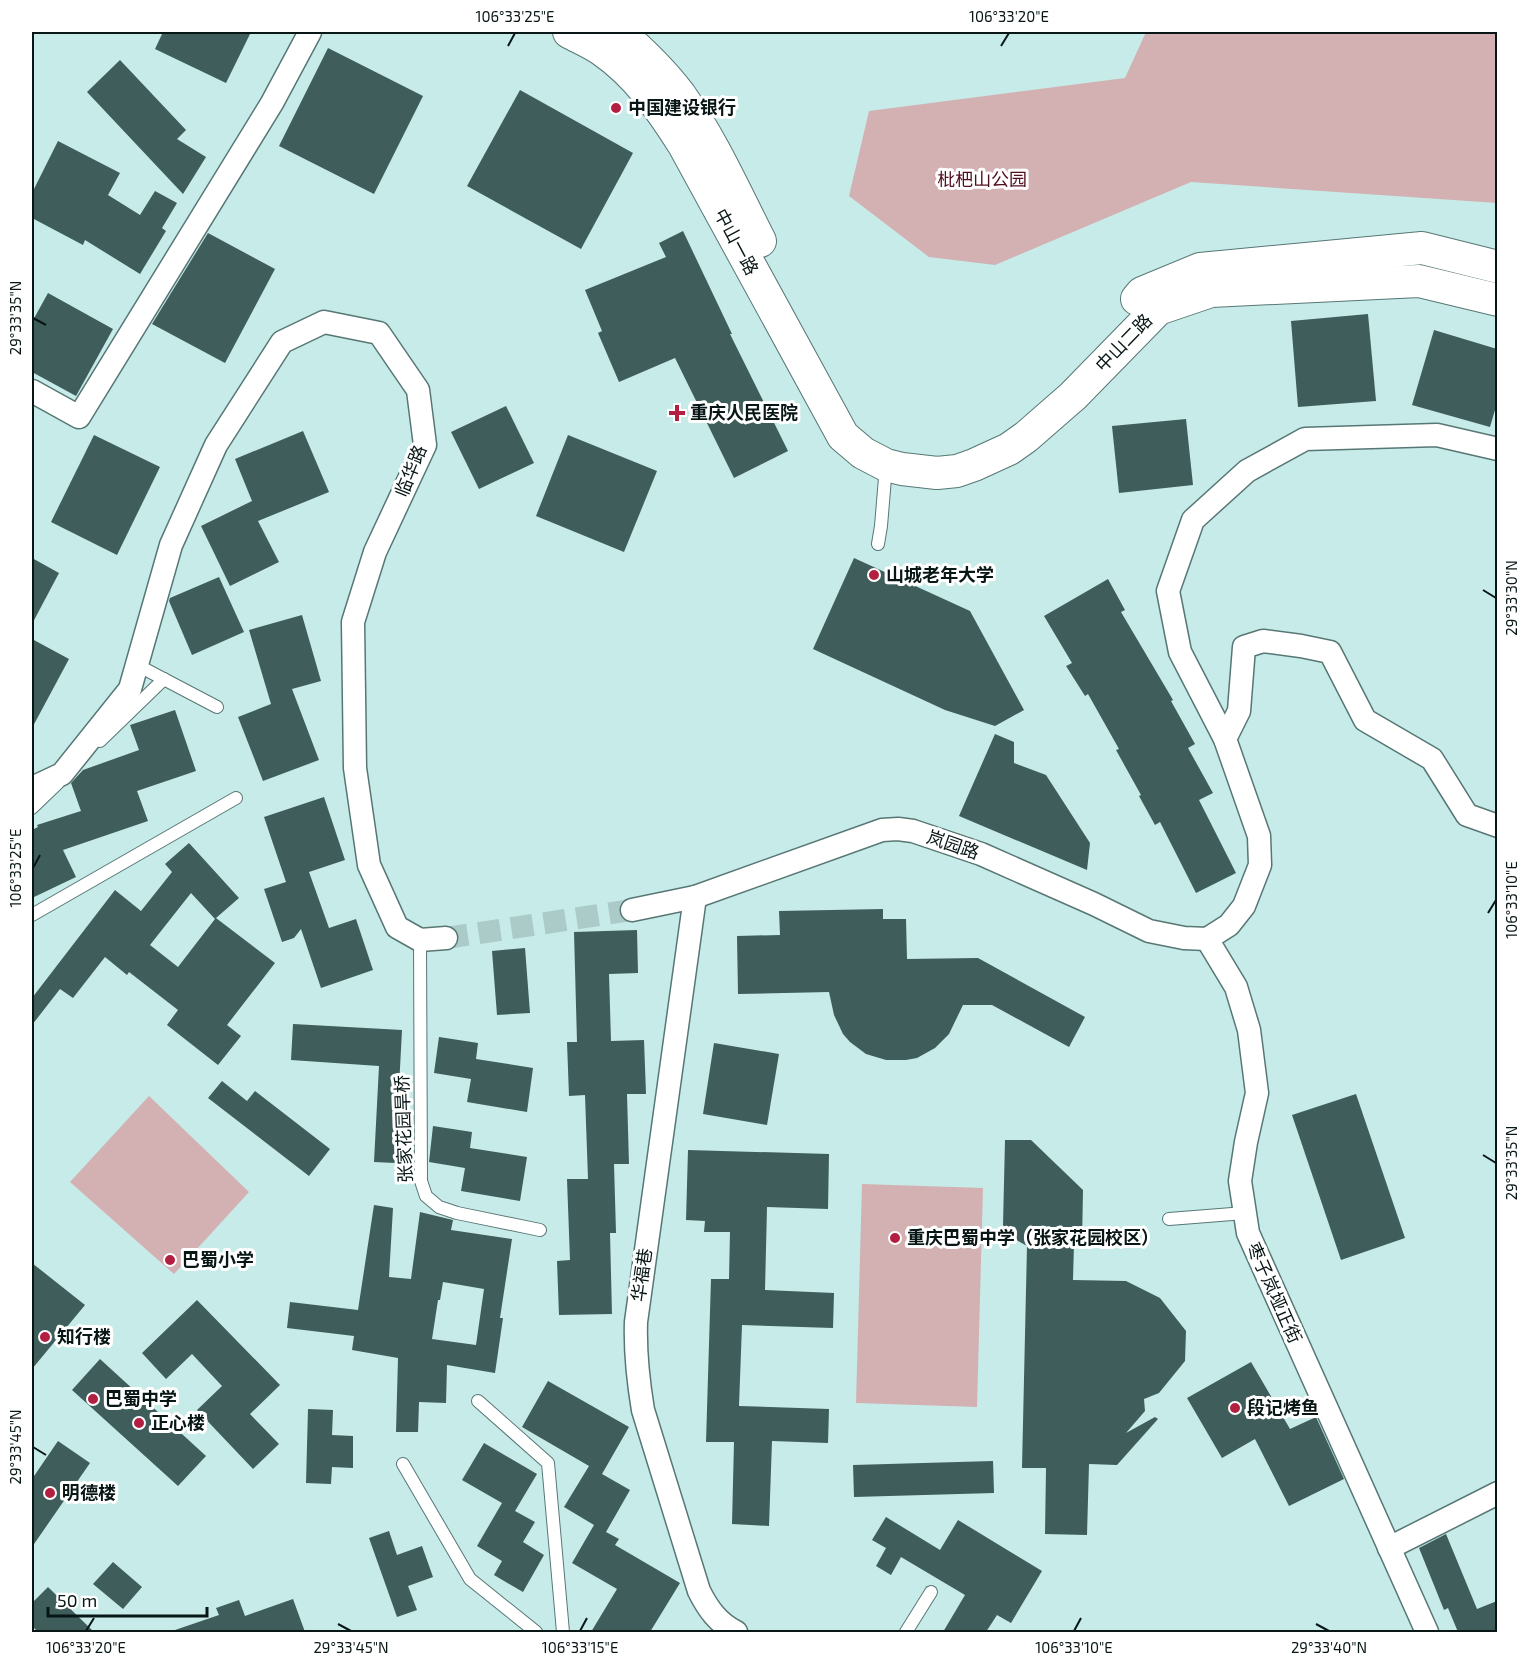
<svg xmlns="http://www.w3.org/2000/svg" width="1529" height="1664" font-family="'Exo 2','Noto Sans SC',sans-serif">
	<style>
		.green { fill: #d3b1b3 }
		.building { fill: #3e5d5b; fill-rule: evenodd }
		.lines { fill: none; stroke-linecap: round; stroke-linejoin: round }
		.street-tunnel { stroke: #aacbc8; stroke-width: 22; stroke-dasharray: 22 11; stroke-linecap: butt }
		.lane-casing { stroke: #577775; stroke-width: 14 }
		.street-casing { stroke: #577775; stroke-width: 25 }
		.secondary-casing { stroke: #577775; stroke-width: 34 }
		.lane { stroke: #fff; stroke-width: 12 }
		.street { stroke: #fff; stroke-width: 22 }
		.secondary { stroke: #fff; stroke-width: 32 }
		.ticks { fill: none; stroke: #091616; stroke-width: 2 }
		.poi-dot { fill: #b21f41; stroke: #fff; stroke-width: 2 }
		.labels { text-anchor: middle; stroke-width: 6; stroke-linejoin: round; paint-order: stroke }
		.poi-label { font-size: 18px; font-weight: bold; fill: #091616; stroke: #fff; text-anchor: start }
		.park-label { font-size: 18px; fill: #52101d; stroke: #fff }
		.street-label { font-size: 18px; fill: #091616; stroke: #fff }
		.neatline { fill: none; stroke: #091616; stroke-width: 2 }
		.ticks-label { font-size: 15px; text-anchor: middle; fill: #091616 }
	</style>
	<rect width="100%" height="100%" fill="#c7ebe8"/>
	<g class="green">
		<polygon points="1146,32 1497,32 1497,203 1191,182 995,265 929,257 849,196 869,111 1125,78"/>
		<polygon points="149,1096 249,1192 174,1274 70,1182"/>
		<polygon points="862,1184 983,1188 977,1407 856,1403"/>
	</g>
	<g class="building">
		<polygon points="163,32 251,32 226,83 155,49"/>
		<polygon points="328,48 423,96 374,194 279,146"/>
		<polygon points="120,60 186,130 177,139 206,157 183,194 87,92"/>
		<polygon points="520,90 633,153 581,249 467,186"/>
		<polygon points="58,141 120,173 108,195 140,215 155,191 177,203 162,228 166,231 140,274 85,240 83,245 32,218 32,193"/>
		<polygon points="683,231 732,334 730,334 788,451 734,478 675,358 619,382 598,333 602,331 585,290 666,257 659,243"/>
		<polygon points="208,233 275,269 225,363 152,324"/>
		<polygon points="48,293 113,329 76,396 32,372 32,322"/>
		<polygon points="1368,314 1376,401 1298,407 1291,321"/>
		<polygon points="1434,330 1497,349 1497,403 1490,427 1412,405"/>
		<polygon points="506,406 534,463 479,489 451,432"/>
		<polygon points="1186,419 1193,485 1119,493 1112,426"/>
		<polygon points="303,431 329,492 258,521 279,562 230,586 201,526 252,501 235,459"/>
		<polygon points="94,435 160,467 117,555 51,522"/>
		<polygon points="568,435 657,471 624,552 536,516"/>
		<polygon points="32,558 59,573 32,624"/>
		<polygon points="854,558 970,611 1024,710 995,726 945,710 813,649"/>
		<polygon points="219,577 244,632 192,655 169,601 170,598"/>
		<polygon points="1108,579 1125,610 1121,612 1173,700 1171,701 1195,744 1188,748 1213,793 1199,800 1236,873 1196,893 1160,822 1155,825 1139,796 1141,795 1116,750 1119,749 1088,694 1085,696 1066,666 1072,663 1044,616"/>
		<polygon points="302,615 321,681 292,689 319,760 263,781 238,717 271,704 249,630"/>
		<polygon points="32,639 69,659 32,728"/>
		<polygon points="175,710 196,771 137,791 148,821 63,850 76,877 32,898 32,830 38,827 37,825 81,811 71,783 83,770 139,750 130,725"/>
		<polygon points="995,734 1014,742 1014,763 1046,775 1090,843 1087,870 959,816"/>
		<polygon points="324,797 345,860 309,872 329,928 356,919 373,970 321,988 301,929 294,938 282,942 264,889 286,882 264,817"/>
		<path d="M189,843L239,898L216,918L275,963L227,1025L241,1036L218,1065L167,1025L178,1010L129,972L127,975L105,957L73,998L60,989L32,1025V998L115,890L141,911L172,872L165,864ZM191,893L215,919L178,967L150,945Z"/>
		<polygon points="883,909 883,919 906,919 907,959 978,958 1085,1017 1069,1047 992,1005 963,1005 949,1034 935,1048 917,1058 906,1060 886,1060 866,1054 850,1042 843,1034 834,1015 829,992 738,994 737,936 780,935 779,911"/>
		<polygon points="637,930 638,973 609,974 611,1041 644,1040 646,1094 627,1094 629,1164 614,1164 616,1233 610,1233 612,1314 559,1315 557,1261 570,1260 567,1179 588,1179 585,1095 569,1096 567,1042 577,1042 574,932"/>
		<polygon points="525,948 530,1013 497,1015 492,951"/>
		<polygon points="293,1024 402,1030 395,1163 374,1162 379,1066 291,1060"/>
		<polygon points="439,1037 478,1043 476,1059 533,1068 527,1112 467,1102 471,1079 434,1073"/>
		<polygon points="714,1043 779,1054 767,1125 703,1114"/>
		<polygon points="222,1081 247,1101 255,1091 330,1149 309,1176 208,1098"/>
		<polygon points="1356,1094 1405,1238 1341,1260 1292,1115"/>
		<polygon points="433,1126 472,1132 470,1148 527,1157 520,1201 461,1191 465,1168 429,1162"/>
		<polygon points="1005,1140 1031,1140 1083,1190 1082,1243 1074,1243 1073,1280 1126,1281 1160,1298 1186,1331 1185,1361 1159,1393 1144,1399 1145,1411 1126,1433 1155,1417 1158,1419 1117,1465 1089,1464 1087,1535 1045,1534 1046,1468 1022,1468 1027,1246 1013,1238 1003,1225"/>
		<polygon points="688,1150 829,1154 828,1209 767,1207 765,1290 834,1293 833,1328 742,1325 739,1406 829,1409 828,1443 772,1441 769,1526 732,1524 734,1442 706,1442 711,1279 729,1279 730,1232 704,1232 705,1221 686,1220"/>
		<path d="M374,1205L393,1208L389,1277L411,1279L420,1212L453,1220L451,1230L512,1239L500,1318H503L495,1373L447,1365L446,1403L419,1402L418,1432H396L398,1358L352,1350L354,1336L287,1328L290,1302L358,1310ZM443,1282L484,1289L476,1345L432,1339L438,1300H440Z"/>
		<polygon points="32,1263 85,1305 32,1369"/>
		<polygon points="197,1300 280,1385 250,1414 279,1444 253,1469 197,1410 222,1386 192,1354 166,1379 142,1353"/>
		<polygon points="100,1359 206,1456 178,1486 72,1390"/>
		<polygon points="1251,1362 1290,1429 1316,1417 1344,1479 1289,1506 1255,1439 1222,1458 1187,1398"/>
		<polygon points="548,1381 629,1427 602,1474 630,1490 606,1532 619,1539 615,1545 680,1583 650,1632 591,1632 617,1589 572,1563 594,1525 564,1507 589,1466 522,1427"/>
		<polygon points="308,1409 333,1410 332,1435 353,1436 353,1468 332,1467 331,1484 306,1483"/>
		<polygon points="58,1441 90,1463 32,1547 32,1479"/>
		<polygon points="484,1443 537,1474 515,1511 535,1522 523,1542 544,1555 523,1592 494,1575 502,1561 477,1546 502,1503 462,1480"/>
		<polygon points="993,1461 994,1493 854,1497 853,1465"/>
		<polygon points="886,1517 940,1550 958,1520 1042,1571 1011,1623 997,1615 986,1632 943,1632 965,1595 901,1557 891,1575 876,1566 886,1548 872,1540"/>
		<polygon points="389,1531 397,1555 422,1546 433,1577 408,1586 417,1610 397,1617 369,1538"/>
		<polygon points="1446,1534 1477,1609 1497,1601 1497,1632 1458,1632 1448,1608 1444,1610 1419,1548"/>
		<polygon points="113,1562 142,1587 123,1609 93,1584"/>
		<polygon points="48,1587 94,1632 38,1632 32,1626 32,1603"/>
		<polygon points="293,1599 305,1632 176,1632 175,1630 219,1615 216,1608 239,1600 245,1616"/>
	</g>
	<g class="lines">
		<polyline class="street-tunnel" points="446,938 632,910"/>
		<defs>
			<g id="lane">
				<polyline points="878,544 881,526 886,466"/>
				<polyline points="137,665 217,707"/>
				<polyline points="100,741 164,679"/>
				<polyline points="32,808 58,783"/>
				<polyline points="32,915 236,798"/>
				<polyline points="420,940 421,1181 426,1196 439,1207 457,1213 540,1230"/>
				<polyline points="1169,1219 1245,1213"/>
				<polyline points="478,1401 548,1463 563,1632"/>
				<polyline points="403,1464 470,1579 536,1632"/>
				<polyline points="906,1632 931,1592"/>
			</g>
			<g id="street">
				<polyline points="32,391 79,417 272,103 310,32"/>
				<polyline points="1225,739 1239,711 1244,647 1263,641 1301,646 1330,652 1365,720 1432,759 1467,815 1498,826"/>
				<polyline points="32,788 62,774 130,689 171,545 216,445 282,342 324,322 379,333 418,390 425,445 375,552 353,622 355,768 369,865 397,927 420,940 446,938"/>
				<path d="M695,897L636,1322C635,1352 638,1380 643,1410L699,1591C708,1609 718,1623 736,1632"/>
				<polyline points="632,910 695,897 882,830 898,829 913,831 981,854 1094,904 1149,931 1184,938 1207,939"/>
				<polyline points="1207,939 1229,925 1244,906 1260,865 1259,836 1225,739 1180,652 1168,591 1193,520 1247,471 1305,439 1437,435 1498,449"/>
				<polyline points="1207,939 1236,987 1249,1030 1257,1093 1246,1142 1240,1181 1248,1233 1427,1632"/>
				<polyline points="1389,1548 1498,1493"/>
			</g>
			<g id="secondary">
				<path d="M569,32C580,38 592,43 602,50C637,74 662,110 684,145L843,436L863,453L886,465L902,469L937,473L957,471L974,465L1009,449L1026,437L1073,396L1158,309L1211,291L1419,281L1498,300"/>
				<path d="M619,32C641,51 662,71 680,95C712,140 735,192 760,241"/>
				<polyline points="1137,299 1142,293 1200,269 1422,248 1498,267"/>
			</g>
		</defs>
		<use href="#lane" class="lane-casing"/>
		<use href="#street" class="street-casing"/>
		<use href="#secondary" class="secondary-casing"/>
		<use href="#lane" class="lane"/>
		<use href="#street" class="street"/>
		<use href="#secondary" class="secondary"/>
	</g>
	<path class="ticks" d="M508,46L515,33M1001,46L1009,33M33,318L46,325M1483,590L1496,598M33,868L40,855M1488,913L1496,900M1483,1155L1496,1163M33,1447L46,1455M338,1624L351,1631M1316,1624L1329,1631M86,1631L94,1618M580,1631L587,1618M1074,1631L1081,1618"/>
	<g class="poi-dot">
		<circle cx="616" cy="108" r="6"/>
		<path d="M674 404h6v6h6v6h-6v6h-6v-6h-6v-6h6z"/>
		<circle cx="874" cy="575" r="6"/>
		<circle cx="895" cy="1238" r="6"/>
		<circle cx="170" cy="1260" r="6"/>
		<circle cx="45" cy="1337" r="6"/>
		<circle cx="93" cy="1399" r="6"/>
		<circle cx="1235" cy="1408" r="6"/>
		<circle cx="139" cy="1423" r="6"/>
		<circle cx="50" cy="1493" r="6"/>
	</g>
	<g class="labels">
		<g class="poi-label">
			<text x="628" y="114">中国建设银行</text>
			<text x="690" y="419">重庆人民医院</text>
			<text x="886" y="581">山城老年大学</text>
			<text x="907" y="1244">重庆巴蜀中学（张家花园校区）</text>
			<text x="182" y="1266">巴蜀小学</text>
			<text x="57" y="1343">知行楼</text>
			<text x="105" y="1405">巴蜀中学</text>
			<text x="1247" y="1414">段记烤鱼</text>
			<text x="151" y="1429">正心楼</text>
			<text x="62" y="1499">明德楼</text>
		</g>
		<g class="park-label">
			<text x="982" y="186">枇杷山公园</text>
		</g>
		<g class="street-label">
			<text transform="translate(736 242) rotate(62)" y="6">中山一路</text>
			<text transform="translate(1124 343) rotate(-46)" y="6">中山二路</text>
			<text transform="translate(411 471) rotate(-68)" y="6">临华路</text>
			<text transform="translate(953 845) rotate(19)" y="6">岚园路</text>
			<text transform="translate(404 1129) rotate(-92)" y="6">张家花园旱桥</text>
			<text transform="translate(642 1275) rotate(-82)" y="6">华福巷</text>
			<text transform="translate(1274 1293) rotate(66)" y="6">枣子岚垭正街</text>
		</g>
	</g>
	<rect width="1529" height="1664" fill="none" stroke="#ffffff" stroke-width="66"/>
	<path d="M48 1607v9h159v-9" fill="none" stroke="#091616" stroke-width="3"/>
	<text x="57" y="1607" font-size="18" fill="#091616" stroke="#ffffff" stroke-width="4.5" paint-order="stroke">50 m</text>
	<rect x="33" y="33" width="1463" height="1598" class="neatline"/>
	<g class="ticks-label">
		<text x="515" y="22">106°33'25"E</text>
		<text x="1009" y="22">106°33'20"E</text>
		<text transform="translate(16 318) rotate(-90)" y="5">29°33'35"N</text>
		<text transform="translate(1512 598) rotate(-90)" y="5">29°33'30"N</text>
		<text transform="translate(16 868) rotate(-90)" y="5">106°33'25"E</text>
		<text transform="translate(1512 900) rotate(-90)" y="5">106°33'10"E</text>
		<text transform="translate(1512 1163) rotate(-90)" y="5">29°33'35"N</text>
		<text transform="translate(16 1447) rotate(-90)" y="5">29°33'45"N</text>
		<text x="86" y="1653">106°33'20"E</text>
		<text x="351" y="1653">29°33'45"N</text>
		<text x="580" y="1653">106°33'15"E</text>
		<text x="1074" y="1653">106°33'10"E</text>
		<text x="1329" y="1653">29°33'40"N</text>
	</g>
</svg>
